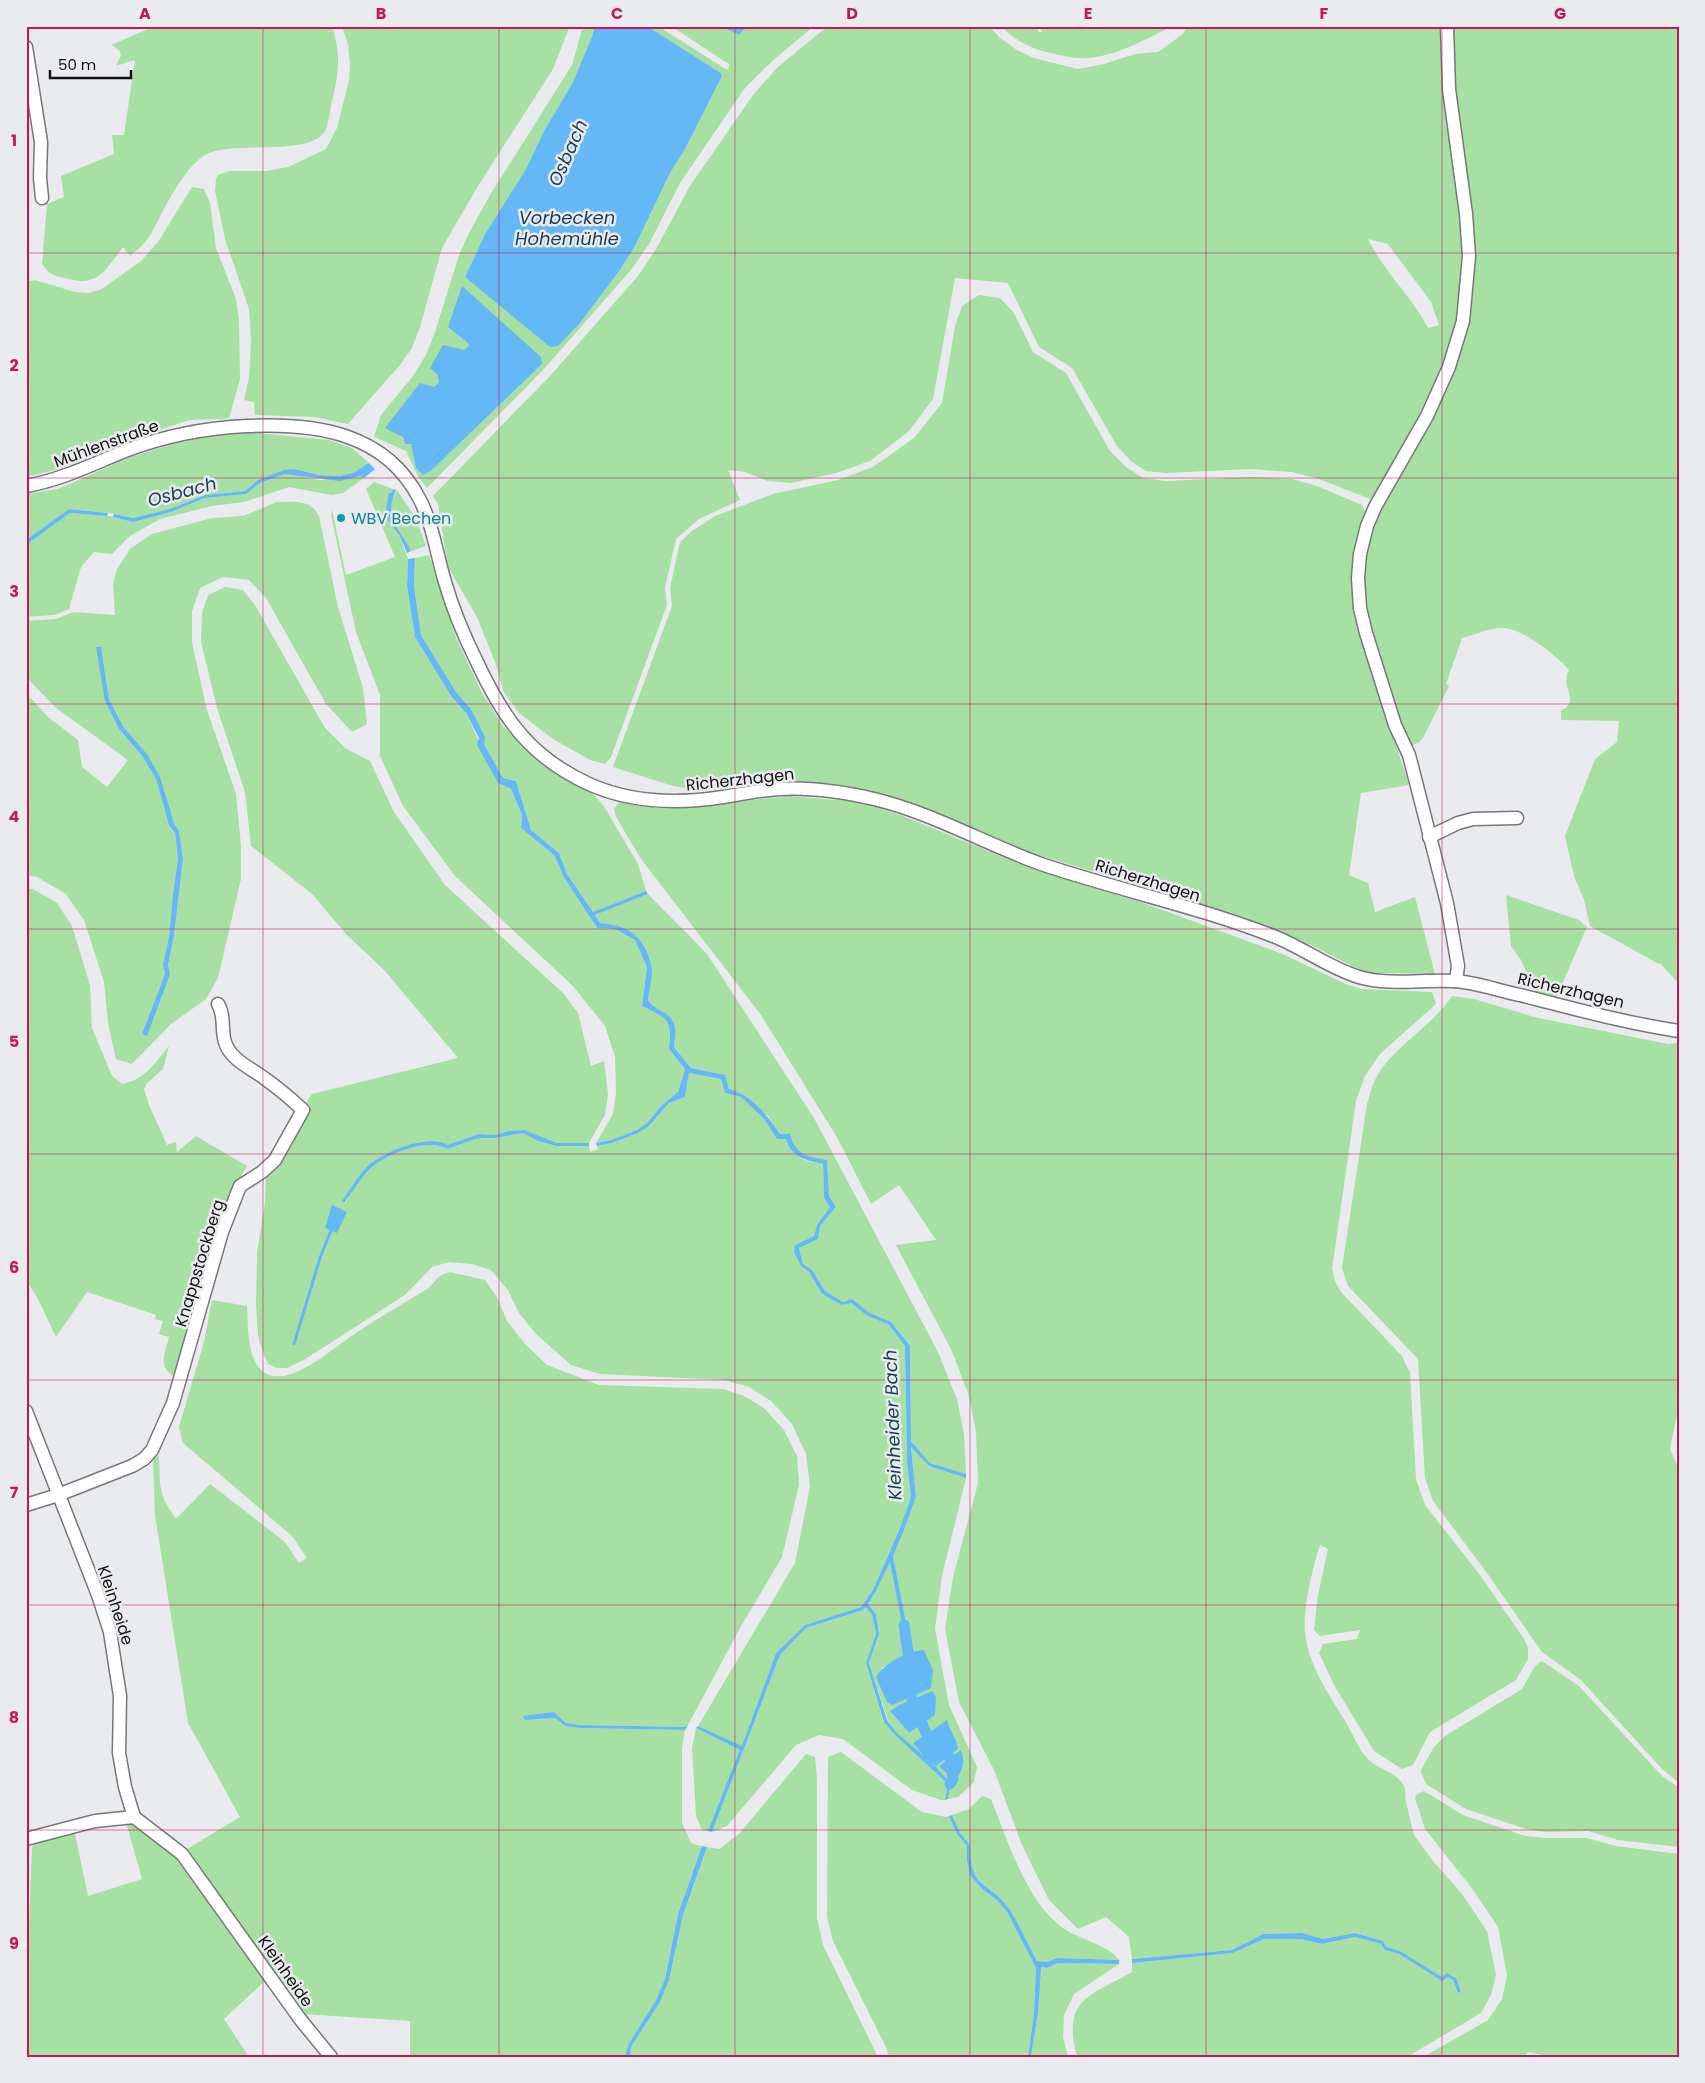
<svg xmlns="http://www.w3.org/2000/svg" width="1705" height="2083" font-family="Poppins,sans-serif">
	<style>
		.green { fill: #a6e0a3; fill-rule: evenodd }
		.water { fill: #64b8f5 }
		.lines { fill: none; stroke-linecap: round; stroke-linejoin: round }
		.stream { stroke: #64b8f5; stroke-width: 3 }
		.canal { stroke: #64b8f5; stroke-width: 11 }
		.minor-casing { stroke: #77777a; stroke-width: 15 }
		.minor { stroke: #fff; stroke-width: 12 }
		.grid { fill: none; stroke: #c2185b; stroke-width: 1; stroke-opacity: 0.55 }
		.culture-dot { fill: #0f9aa8; stroke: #eaebee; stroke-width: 2 }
		.labels { text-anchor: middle; stroke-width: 5; stroke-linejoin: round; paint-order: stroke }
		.street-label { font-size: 16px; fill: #111112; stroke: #eaebee }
		.culture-label { font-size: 16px; fill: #0d838f; stroke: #eaebee; text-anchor: start }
		.water-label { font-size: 18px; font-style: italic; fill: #193c56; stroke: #eaebee }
		.neatline { fill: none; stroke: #c2185b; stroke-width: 2 }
		.grid-label { font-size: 16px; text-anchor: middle; font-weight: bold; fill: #c2185b }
	</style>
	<rect width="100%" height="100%" fill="#eaebee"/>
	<g class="green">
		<path d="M155,26H332C341,54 339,73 332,101C330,110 329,123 325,131C309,158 232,139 205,155C187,166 169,199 160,217C156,224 152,233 147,240C142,246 136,251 130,256L123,247C106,269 99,287 68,279C54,275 50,276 42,264L47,204L64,197L61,176L114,154L112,135H124L135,60L116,66L121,55L119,50L111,45Z"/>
		<polygon points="342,26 568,26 569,28 553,69 478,186 442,248 420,327 412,348 400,365 348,424 314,417 255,415 254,402 244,400 249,377 251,342 249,309 225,239 215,191 216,179 218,175 230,171 267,171 288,167 326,149 337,128 349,80 350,64 348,44"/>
		<path d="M583,26H594L593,34L573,82L544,131L526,169L485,234L465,277L558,345L580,323L620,270L635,246L670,173L684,151L722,76L721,73L647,26H658L727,70L730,65L671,26H720L739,35L747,26H814L772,61L745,88L680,183L649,244L631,270L543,370L427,488L419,478L406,451L374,437L381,415L413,376L426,355L435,332L459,255L468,235L490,195L572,65ZM468,343L542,364L431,471L423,475L411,444H405L403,437L434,387L439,382L437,374L469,346Z"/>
		<path d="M828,26H989L999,37L1017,50L1034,58L1078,69L1104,64L1135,54L1158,52L1183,34L1187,26H1442L1464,256L1456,333L1428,403L1373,499H1370L1319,479L1292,472L1250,469L1166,473L1146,471L1131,461L1117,446L1072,368L1039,347L1008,283L955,278L933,399L908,432L870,461L836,473L791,483L768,481L745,472L728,470L740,500L699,519L676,539L665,588L667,605L611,757L605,764L590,760L553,739L519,713L503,691L497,667L477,617L448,567L438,504L433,496L550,376L638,276L656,249L690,186L753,95L778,67ZM1368,239L1388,244L1431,302L1439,325L1428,328C1412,296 1383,271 1368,239Z"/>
		<path d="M1001,26H1037L1039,32H1042L1041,26H1169L1165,30C1138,43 1108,60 1077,58C1070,58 1062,55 1055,54C1034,50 1016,42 1001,26Z"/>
		<path d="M1452,26H1679V984L1660,963L1659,964L1590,926L1584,900L1574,876L1565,836L1595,759L1617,742L1619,721L1561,720V711C1582,699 1559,689 1569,670C1557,656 1523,629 1504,628C1490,627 1475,635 1462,638L1446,684L1449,686L1423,738L1418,743L1410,746L1405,740L1368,618L1364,594L1365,559L1376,518L1469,309C1472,291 1475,275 1474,256L1454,89Z"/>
		<polygon points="192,187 204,189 210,203 216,248 236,299 239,320 240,379 230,415 228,418 223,419 189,420 92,453 59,469 26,477 26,282 35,280 75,292 89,293 102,289 141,261 158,242"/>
		<polygon points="979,295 1000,298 1014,313 1033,352 1066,373 1110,451 1126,467 1143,478 1166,481 1250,477 1292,479 1317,486 1362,505 1365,511 1356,554 1361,635 1409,785 1361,793 1349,875 1368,883 1375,912 1415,897 1435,974 1380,973 1360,970 1313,946 1243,917 1032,853 934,811 888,795 851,787 814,783 768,782 703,791 673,786 613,767 672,606 670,588 680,542 692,531 715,516 773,494 838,480 873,467 914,438 942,403 955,326 962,306"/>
		<polygon points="258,433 329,440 352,448 369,463 353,473 339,476 319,475 295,469 259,480 245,491 205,495 170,509 133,518 110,513 69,509 26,540 26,494 58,489 131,457 173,444 222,434"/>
		<polygon points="285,474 295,474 319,480 360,476 364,478 343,493 331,495 289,487 244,502 212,506 160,519 130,536 112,554 94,552 81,567 69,609 55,615 26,617 26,545 70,513 110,516 133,522 171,512 205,498 246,494 260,483"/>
		<path d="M374,482L393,489L392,492L389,493L388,521L400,536L408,559L407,586L415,637L451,696L466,713L498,783L511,789L522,815L521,828L555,856L563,876L597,928L615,929L635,940L647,967L642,1006C668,1019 672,1018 669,1049L685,1069L678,1092L662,1105L647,1123L637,1130L611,1140L596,1143L613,1114L616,1093L615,1057L605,1026L572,985L455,876L403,806L380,756V695L356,632L331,515L332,510L346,575L395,557L366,489Z"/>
		<path d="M397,490L415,517L426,546L411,551C399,526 381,518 397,490Z"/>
		<path d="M277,502C294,502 311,499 319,516L338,607L363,688L367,724L352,732L326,704L266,598L249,580L223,577L200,588L192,611V643L207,710L236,794L241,846V879L218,978L206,999L171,1024L132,1064L116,1059L108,1023L104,982L84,920L66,894L37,877L26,875V693L48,717L78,740L82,767L107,787L128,760L56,708L26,677V621L56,619L73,612L115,615L113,584L117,569L130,549L152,534L212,518L243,516ZM101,647L109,699L123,726L147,754L174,823L179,831L183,859L174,936L168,965L170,974L142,1034L165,974L163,965L169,936L173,894L178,858L175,833L169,825L156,779L143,757L119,729L105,701Z"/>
		<polygon points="429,555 457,640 481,691 503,726 521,745 541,762 588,789 597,798 605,808 638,864 646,891 593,912 567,874 559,853 531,830 516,781 503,778 484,744 471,709 456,692 421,635 414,586 415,558"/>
		<path d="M225,587L243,590L255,605L325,728L345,748L370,761L394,812L445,885L563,993L578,1013L591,1066L604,1061L608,1094L605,1115L589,1143H557L523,1130L509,1131L495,1135L478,1134L447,1145L420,1142L384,1155L366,1168L342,1202L345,1203C352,1192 359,1179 368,1171C383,1155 428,1137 447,1149L479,1138H496L523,1133L538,1141L556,1146H589L590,1152L598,1149L597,1146L612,1143L638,1133L649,1126L669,1103L685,1097L689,1073L721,1079L725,1093L741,1097L764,1119L777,1139H786C791,1158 805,1161 823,1164L824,1198L830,1207L817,1225L814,1236L795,1245L801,1266L809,1272L822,1294L842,1305L851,1303L866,1315L889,1325L905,1346L907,1462L911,1497L900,1528L873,1590L861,1607L805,1625L776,1653L742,1747L698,1726L795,1563L810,1486L806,1454L792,1424L771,1401L749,1387L724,1380L600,1374L571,1365L536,1334L519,1313L508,1290L491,1270L472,1264L449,1262L432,1267L405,1295L307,1358L287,1368H277L268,1364L264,1355L258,1336L256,1304L257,1253L265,1203L266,1177L284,1158L292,1146L310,1106L306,1103L312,1094L458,1058L385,971L347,935L312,894L251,846L245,792L217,708L201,642L202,613L208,595Z"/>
		<path d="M788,796L849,801L880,808L908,818L1000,856L1048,874L1146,904L1280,953L1346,984L1362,989L1432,992L1436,1004L1380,1054L1365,1076L1356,1101L1332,1269L1335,1281L1341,1292L1402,1356L1410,1373L1416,1479L1425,1505L1480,1575L1524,1639L1528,1648V1659L1516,1680L1430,1732L1413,1765L1402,1769L1374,1751L1334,1685L1319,1653L1323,1644L1357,1639L1360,1630L1320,1636L1314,1630L1318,1595L1328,1549L1320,1545C1313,1566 1303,1608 1305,1631C1307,1664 1330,1696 1347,1724C1353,1735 1358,1747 1366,1757C1377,1771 1410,1774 1405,1798L1414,1835L1433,1861L1462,1894L1487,1931L1496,1975L1491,1995L1481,2013L1407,2057H1077C1062,1999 1088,1997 1132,1972V1963L1233,1953L1264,1939H1301L1322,1944L1355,1937L1381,1944L1385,1950L1399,1954L1442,1981L1448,1977L1453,1980L1458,1993L1461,1992L1455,1977L1448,1974L1442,1977L1400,1951L1387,1947L1383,1941L1355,1933L1323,1939L1302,1933L1263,1934L1232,1950L1132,1959L1129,1937L1106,1917L1078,1929L1049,1900L1022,1845L994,1770L959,1702L945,1629L953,1577L978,1483L976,1432L969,1396L952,1351L896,1245L936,1240L899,1185L871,1204L838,1139L761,1015L641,859L616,817L614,809L621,800L659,808H686Z"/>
		<path d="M26,888L33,889L57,903L72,926L90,985L92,1028L112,1076L122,1084C146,1079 154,1064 169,1046L163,1069L147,1083L144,1089L149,1105L167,1145L176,1142L177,1152L196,1136L247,1166L222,1208L175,1377C157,1367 165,1354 169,1337L159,1334L163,1321L155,1319L156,1315L87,1292L56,1337L38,1299L26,1280Z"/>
		<path d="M648,894L707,954L814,1118L938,1352L957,1399L964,1434L966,1474L930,1463L911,1441L910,1344L891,1322L867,1312L852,1299L843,1302L825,1291L812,1270L803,1264L799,1248L817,1239L820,1226L836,1207L829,1196L827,1160C807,1156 796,1156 790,1135L780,1134L768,1116L729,1089L724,1075L691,1068L674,1047C676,1030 676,1018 660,1010C654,1007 651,1005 648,1000C649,990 654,974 651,964C644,937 627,925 600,923L595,915Z"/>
		<polygon points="1506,895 1579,920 1587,927 1556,998 1536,993 1521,960 1511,946"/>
		<path d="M1452,996L1474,999L1534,1017L1668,1044L1679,1043V1405L1670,1449L1679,1470V1783L1662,1769L1581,1680L1542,1652L1487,1573L1433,1501L1425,1478L1418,1359L1348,1286L1342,1268L1367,1104C1369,1097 1371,1089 1374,1082C1390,1048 1431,1028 1452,996Z"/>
		<path d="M450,1272L485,1280L497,1297L507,1321L525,1344L547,1365L599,1385L723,1389L744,1396L764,1408L784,1430L797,1456L799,1485L782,1557L740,1628L687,1727L581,1725L566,1723L554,1712L525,1720L555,1718L565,1726L580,1728L685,1730L682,1748V1823L691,1843L702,1846L678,1914L665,1979L656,2000L628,2045L625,2057H410V2021L303,2014L184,1851L240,1817L188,1723L155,1515L153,1458L159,1456C160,1487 158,1493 176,1519L210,1484L285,1542L299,1563L307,1558L292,1536L183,1443L179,1427L204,1342L212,1300L247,1306C248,1324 247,1358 262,1371C268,1376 277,1377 284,1376C309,1371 337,1345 359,1331C381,1316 405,1303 427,1289C438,1281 433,1277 450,1272Z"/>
		<path d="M911,1446L929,1466L966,1478L942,1576L935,1629L949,1705L977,1767L974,1782L958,1797L948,1799L951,1783L897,1733L888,1720L869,1663L879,1634L876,1614L868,1604L876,1591L890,1561L905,1640L908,1639L893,1556L904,1530L916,1497ZM910,1652L892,1705L881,1668ZM932,1691L935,1715L909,1733L890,1711L899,1705ZM947,1721L951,1734L926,1733Z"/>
		<polygon points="866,1606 872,1615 876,1633 866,1663 884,1722 948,1784 945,1800 941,1800 912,1790 843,1739 819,1735 796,1745 727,1826 712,1832 780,1655 806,1628 863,1610"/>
		<polygon points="1542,1661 1579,1686 1662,1776 1679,1788 1679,1847 1618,1840 1588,1831 1546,1832 1526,1829 1466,1809 1426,1784 1421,1772 1422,1768 1434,1747 1445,1736 1522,1689 1535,1666"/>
		<polygon points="696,1728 741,1750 708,1831 702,1830 696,1816 692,1748"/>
		<polygon points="841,1752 922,1812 946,1817 949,1816 957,1834 967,1846 967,1861 970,1875 982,1889 998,1901 1007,1912 1036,1968 1034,2013 1028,2057 889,2057 886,2047 833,1941 827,1917 828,1757"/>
		<polygon points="806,1754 815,1757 817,1780 817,1918 823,1945 878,2057 630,2057 631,2047 660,2002 669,1980 683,1915 707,1847 719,1849 739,1834"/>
		<polygon points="1424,1791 1463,1815 1525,1836 1546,1838 1586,1838 1616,1846 1679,1854 1679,2057 1550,2057 1528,2052 1525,2057 1423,2057 1488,2020 1502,1999 1507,1975 1498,1927 1471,1887 1425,1829 1415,1798 1416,1795"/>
		<path d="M982,1796L991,1799C1007,1839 1027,1903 1063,1928C1078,1939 1109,1945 1119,1960L1057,1958L1047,1962L1037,1961C1028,1944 1020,1926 1010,1910C989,1879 970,1892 970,1845L960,1833L952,1815L969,1809Z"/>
		<polygon points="126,1822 131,1823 141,1829 182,1861 266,1980 224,2019 249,2057 27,2057 29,2027 26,2004 32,1847 41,1838 74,1829 88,1896 142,1879"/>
		<polygon points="1058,1963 1119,1964 1074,1994 1064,2015 1063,2037 1068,2057 1031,2057 1038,2013 1040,1967 1047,1968"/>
	</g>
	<g class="water">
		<polygon points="594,26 647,26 721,73 722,76 684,151 670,173 635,246 620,270 580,323 558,346 550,347 465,277 485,234 526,169 544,131 573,82 593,34"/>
		<polygon points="720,26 747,26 739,35"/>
		<polygon points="462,286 541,357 542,364 431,471 423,475 416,468 411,444 405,444 403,437 385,428 420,383 434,387 439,382 437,374 430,368 443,345 464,350 469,346 468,343 448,327"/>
		<polygon points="369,463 375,469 364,478 360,476 340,481 285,474 260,483 246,494 205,498 171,512 133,522 113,517 114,514 133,518 170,509 205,495 245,491 258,480 284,470 295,469 319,475 339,476 353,473"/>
		<path d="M393,489L396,490C383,521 398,524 411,551L407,553L400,536L388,521L386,510L389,493L392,492Z"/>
		<polygon points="69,509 108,513 107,516 70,513 26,545 26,540"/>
		<path d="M415,558L414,586L421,635L456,692L471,709L485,737L484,744L503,778L516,781L531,830L559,853L567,874L593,912L646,891L648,894L595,915L600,923C628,925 644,936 651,964C654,974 649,990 648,1000C651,1005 655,1007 660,1010C678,1019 676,1030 674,1047L691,1068L725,1075L729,1089C753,1096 766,1114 780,1134H790C796,1156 807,1156 827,1160L829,1196L836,1207L820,1226L818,1239L799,1248L803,1264L812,1270L825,1291L843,1302L852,1299L868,1312L891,1322L910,1345L911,1441L930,1463L966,1474V1478L929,1466L911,1447L916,1497L904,1530L893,1556L909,1639L905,1640L890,1562L876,1591L868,1604L876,1614L879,1634L869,1663L887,1720L897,1733L924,1756L913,1743L947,1720C950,1731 957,1740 958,1749L936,1766L930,1761L951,1783L948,1799L945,1800L948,1784L895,1735L884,1722L866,1663L876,1633L872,1615L866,1607L863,1610L806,1628L780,1655L712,1832L708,1831L740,1750L696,1728L698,1726L742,1746L776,1653L805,1625L861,1607L873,1590L900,1528L911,1497L907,1462L905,1346L889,1325L866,1315L851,1303L842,1305L822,1294L809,1272L801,1266L794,1252L795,1245L814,1236L817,1225L830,1207L824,1198L823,1164C806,1160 791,1158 786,1139H777L764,1119L741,1097L725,1093L721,1079L689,1073L685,1097L669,1103L649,1126L638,1133L612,1143L597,1146L596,1143L611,1140L637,1130L647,1123L662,1105L678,1092L685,1069L669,1049C672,1018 668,1019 642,1006L647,967L635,940L615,929L597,928L563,876L555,856L521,828L522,815L511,789L498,783L477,745L479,738L466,713L451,696L415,637L407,586L408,559Z"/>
		<polygon points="96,647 101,647 109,699 123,726 147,754 160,777 174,823 179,831 183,859 174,936 168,965 170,974 147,1036 142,1034 165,974 163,965 169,936 173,894 178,858 175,833 169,825 156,779 143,757 119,729 105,701"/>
		<path d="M524,1130L557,1143H589V1146H556L538,1141L523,1133L496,1138H479L447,1149C428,1137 383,1155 368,1171C359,1180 352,1193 344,1203L342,1201C349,1191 356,1179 365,1169C379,1153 428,1133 447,1145L479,1134L495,1135L509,1131Z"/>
		<polygon points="332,1205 347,1212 337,1233 325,1228"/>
		<path d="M924,1650L933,1670L931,1688L892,1705L887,1702L876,1677C886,1661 907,1652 924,1650Z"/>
		<polygon points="932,1691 936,1697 935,1715 909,1733 890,1711 899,1705"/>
		<polygon points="554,1712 566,1723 581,1725 687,1727 685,1730 580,1728 565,1726 555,1718 525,1720 523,1716"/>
		<path d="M961,1750C965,1761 963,1769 957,1778L953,1779L939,1766Z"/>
		<path d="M952,1815L960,1833L970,1845C970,1892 989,1879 1010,1910C1020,1926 1028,1944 1037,1961L1047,1962L1057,1958L1119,1960V1964L1058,1963L1047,1968L1041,1967L1038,2013L1031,2057H1028L1034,2013L1036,1968L1007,1912L998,1901L982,1889L970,1875L967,1861V1846L957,1834L949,1816Z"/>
		<polygon points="702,1846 707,1847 683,1915 669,1980 660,2002 631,2047 630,2057 625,2057 628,2045 656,2000 665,1979 678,1914"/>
		<polygon points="1302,1933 1323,1939 1355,1933 1383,1941 1387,1947 1400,1951 1442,1977 1447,1973 1456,1978 1461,1992 1458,1993 1453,1980 1448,1977 1442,1981 1399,1954 1385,1950 1381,1944 1355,1937 1322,1944 1301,1939 1264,1939 1233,1953 1132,1963 1132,1959 1232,1950 1263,1934"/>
	</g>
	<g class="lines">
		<polyline class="stream" points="294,1344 320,1258 332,1228"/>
		<g class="canal">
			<polyline points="904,1625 910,1666"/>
			<polyline points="911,1682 911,1697 926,1733 950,1758 953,1779 950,1784"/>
		</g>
		<defs>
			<g id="minor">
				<polyline points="1447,26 1449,89 1466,214 1469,256 1463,321 1449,367 1427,416 1375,507 1367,526 1360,554 1358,578 1360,608 1366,633 1395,725 1409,755 1447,903 1458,966 1456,981"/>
				<polyline points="26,47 41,142 40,178 42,198"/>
				<path d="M26,486C61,480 93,464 125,451C164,436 205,428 247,426C315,423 386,432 420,500C433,525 437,556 445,582C453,610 464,636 477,662C504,720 531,758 591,785C633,803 678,804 723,797C742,794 760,790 780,789C812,787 843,792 874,799C933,813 987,845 1044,865C1119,890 1199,907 1273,936C1302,947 1329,968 1359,977C1389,986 1424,979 1454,981C1476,982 1499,991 1520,995C1572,1008 1625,1023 1679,1031"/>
				<polyline points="1429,837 1458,823 1473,819 1517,818"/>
				<polyline points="26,1411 98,1595 110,1632 120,1696 119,1753 125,1787 134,1817"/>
				<path d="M26,1505L58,1495L132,1466L144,1459L152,1450L173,1403L222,1232L240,1186L262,1172L275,1160L303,1110C291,1099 277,1087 264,1078C251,1068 233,1061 226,1045C220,1031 226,1017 218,1004"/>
				<polyline points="26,1839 95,1821 134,1817 182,1854 300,2019 331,2057"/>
			</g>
		</defs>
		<use href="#minor" class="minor-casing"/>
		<use href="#minor" class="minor"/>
	</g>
	<path class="grid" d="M263,26V2057M499,26V2057M735,26V2057M970,26V2057M1206,26V2057M1442,26V2057M26,253H1679M26,478H1679M26,704H1679M26,929H1679M26,1154H1679M26,1380H1679M26,1605H1679M26,1830H1679"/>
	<circle class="culture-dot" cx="341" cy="518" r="5"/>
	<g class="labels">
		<g class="street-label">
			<text transform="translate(106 443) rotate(-20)" y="6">Mühlenstraße</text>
			<text transform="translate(740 779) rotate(-6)" y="6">Richerzhagen</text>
			<text transform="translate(1148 880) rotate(17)" y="6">Richerzhagen</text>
			<text transform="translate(1571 990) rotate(13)" y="6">Richerzhagen</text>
			<text transform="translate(199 1263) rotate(-73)" y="6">Knappstockberg</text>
			<text transform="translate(116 1605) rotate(72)" y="6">Kleinheide</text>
			<text transform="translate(286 1971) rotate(55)" y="6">Kleinheide</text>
		</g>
		<g class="culture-label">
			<text x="351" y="524">WBV Bechen</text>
		</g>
		<g class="water-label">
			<text transform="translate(568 153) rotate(-66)" y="6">Osbach</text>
			<text x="567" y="224">Vorbecken<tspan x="567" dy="21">Hohemühle</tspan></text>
			<text transform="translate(182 492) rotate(-15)" y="6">Osbach</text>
			<text transform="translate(893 1425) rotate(-92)" y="6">Kleinheider Bach</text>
		</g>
	</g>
	<rect width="1705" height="2083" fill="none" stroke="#eaebee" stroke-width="55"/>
	<path d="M50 70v8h81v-8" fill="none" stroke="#111112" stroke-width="2.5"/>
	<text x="58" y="70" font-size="15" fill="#111112" stroke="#eaebee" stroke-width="4" paint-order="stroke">50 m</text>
	<rect x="28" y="28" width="1650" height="2028" class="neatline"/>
	<g class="grid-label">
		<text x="145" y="19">A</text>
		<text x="381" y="19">B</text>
		<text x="617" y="19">C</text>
		<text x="852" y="19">D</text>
		<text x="1088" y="19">E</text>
		<text x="1324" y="19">F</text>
		<text x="1560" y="19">G</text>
		<text x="14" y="146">1</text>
		<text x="14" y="371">2</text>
		<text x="14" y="597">3</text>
		<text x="14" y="822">4</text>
		<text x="14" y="1047">5</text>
		<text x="14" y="1273">6</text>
		<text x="14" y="1498">7</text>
		<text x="14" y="1723">8</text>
		<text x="14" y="1949">9</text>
	</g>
</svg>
